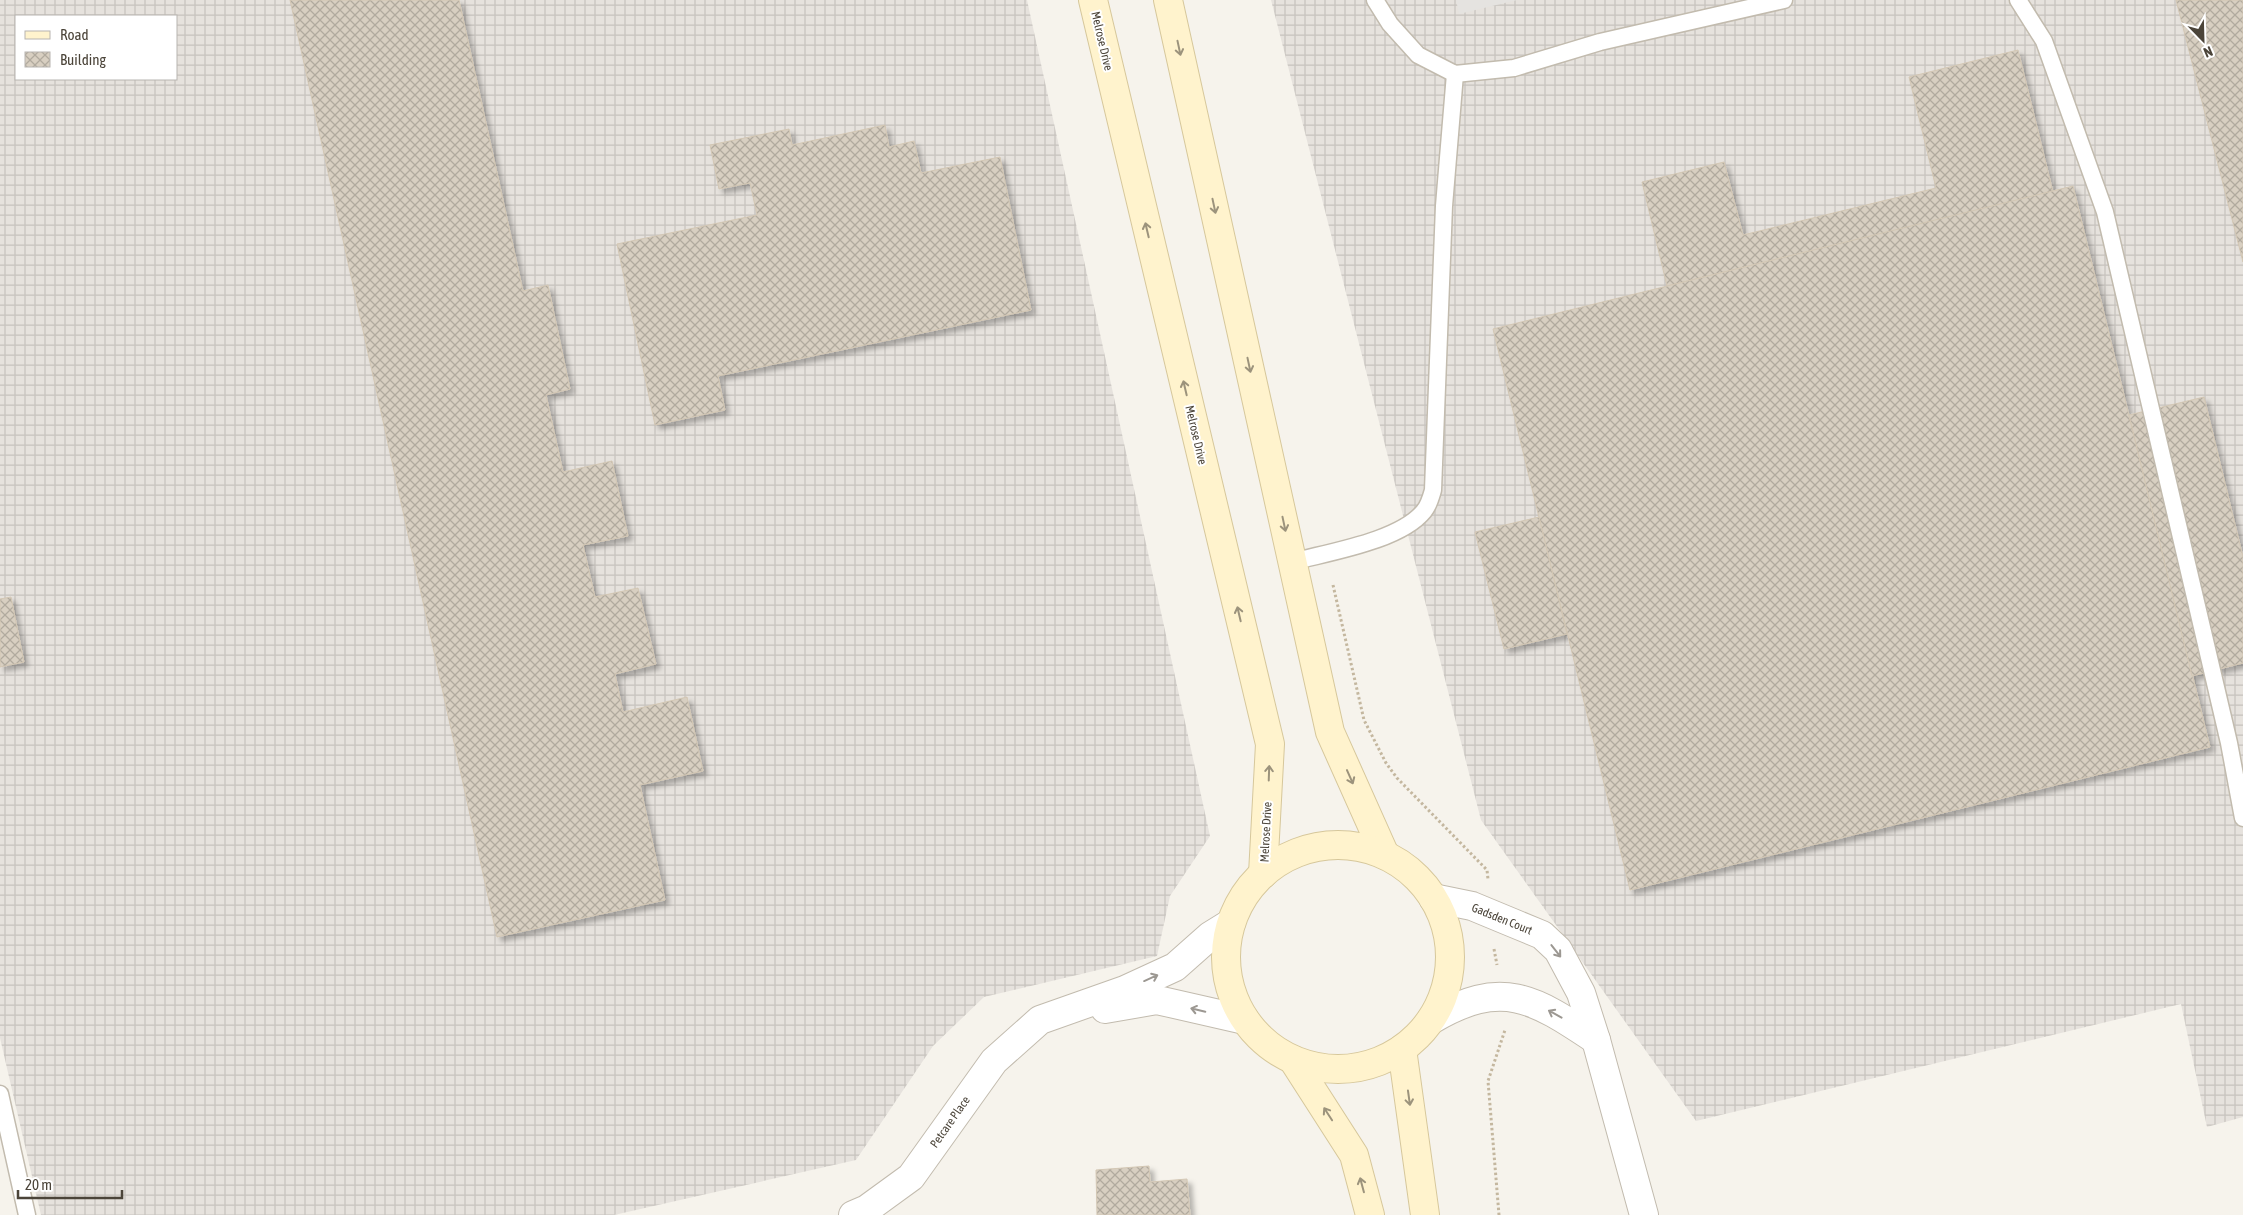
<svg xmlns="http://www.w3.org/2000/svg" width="2243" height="1215" font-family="'Asap Condensed',sans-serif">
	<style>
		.industrial { fill: url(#industrial-grid); fill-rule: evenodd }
		.parking { fill: #e5e3e0 }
		.building { fill: url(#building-cross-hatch); stroke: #d3c7b4; filter: url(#shadow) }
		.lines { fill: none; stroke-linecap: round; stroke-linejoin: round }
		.service-casing { stroke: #c2bbae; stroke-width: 19 }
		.minor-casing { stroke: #c2bbae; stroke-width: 30 }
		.secondary-casing { stroke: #d6c79b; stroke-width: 30 }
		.path { stroke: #c4b79f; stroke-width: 3; stroke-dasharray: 2.5 2.5; stroke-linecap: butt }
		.service { stroke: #fff; stroke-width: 16 }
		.minor { stroke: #fff; stroke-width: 28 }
		.secondary { stroke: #fff3cd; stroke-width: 28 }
		.oneway { stroke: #9c937c }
		.oneway2 { stroke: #9c9892 }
		.labels { text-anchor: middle; stroke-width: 4; stroke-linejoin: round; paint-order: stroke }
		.street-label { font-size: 12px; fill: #4b4439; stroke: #fff }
	</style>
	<defs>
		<pattern id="industrial-grid" width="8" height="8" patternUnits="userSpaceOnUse" patternTransform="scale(1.25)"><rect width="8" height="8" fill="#e6e2dd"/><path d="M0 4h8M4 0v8" fill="none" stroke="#c7c3be"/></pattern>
		<pattern id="building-cross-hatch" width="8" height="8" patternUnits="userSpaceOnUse" patternTransform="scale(1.25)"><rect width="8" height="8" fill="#d8cfc1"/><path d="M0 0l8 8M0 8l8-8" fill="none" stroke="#b1aa9e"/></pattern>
		<filter id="shadow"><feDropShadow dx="4.5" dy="4.5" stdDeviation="2.5" flood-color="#0004"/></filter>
	</defs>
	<rect width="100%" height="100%" fill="#f6f3ec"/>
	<g class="industrial">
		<path d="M0,0H1027L1210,836L1170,896L1157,956L984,997L933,1046L856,1160L614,1215H41L0,1038ZM16,16H176V79H16Z"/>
		<polygon points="1271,0 2243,0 2243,1117 2207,1127 2181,1004 1696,1121 1481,820"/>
	</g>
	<polygon class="parking" points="1456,0 1517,0 1459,14"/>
	<g class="building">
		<polygon points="290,0 459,0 523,291 548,285 570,389 546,395 563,472 612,461 628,536 583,545 595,597 638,588 656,664 615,674 623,712 687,697 703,771 640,785 665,900 497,937"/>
		<polygon points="2176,0 2243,0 2243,262"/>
		<polygon points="2018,50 2053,192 1667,286 1642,182 1724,162 1743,235 1936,188 1909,77"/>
		<polygon points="885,125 889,147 914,141 921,173 1000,157 1031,310 718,376 725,410 655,425 617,244 757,215 750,183 719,189 710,145 789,129 792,145"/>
		<polygon points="2073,186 2210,747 1630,890 1493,329"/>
		<polygon points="2204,397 2243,557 2243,663 2192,676 2129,415"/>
		<polygon points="1539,517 1567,634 1504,649 1475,532"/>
		<polygon points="11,597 24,662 0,667 0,599"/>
		<polygon points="1149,1166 1150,1182 1187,1179 1190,1215 1097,1215 1096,1170"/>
	</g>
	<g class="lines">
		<defs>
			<g id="service">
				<polyline points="1375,0 1390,24 1418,55 1455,74 1514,68 1600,42 1784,0"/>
				<polyline points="2018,0 2044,41 2105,212 2229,743 2243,818"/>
				<path d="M1292,562C1329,552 1400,541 1424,511C1429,505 1431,497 1433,490L1444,206L1455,74"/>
				<polyline points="0,1094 27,1215"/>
			</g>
			<g id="minor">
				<polyline points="1433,898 1472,906 1513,923 1542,935 1558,950 1581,993 1596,1040 1644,1215"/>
				<polyline points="1105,1009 1157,1000 1245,1020"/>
				<path d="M1431,1020C1502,978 1533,998 1596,1040"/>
				<polyline points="853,1215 867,1209 911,1177 994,1061 1040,1020 1125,990 1175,967 1210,936 1231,923"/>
			</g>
			<g id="secondary">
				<polyline points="1093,0 1270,744 1263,874"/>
				<polyline points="1168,0 1330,732 1385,855"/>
				<circle cx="1338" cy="957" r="112"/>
				<polyline points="1402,1049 1425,1215"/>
				<polyline points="1293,1060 1354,1155 1370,1215"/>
			</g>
		</defs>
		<use href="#service" class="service-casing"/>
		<use href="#minor" class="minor-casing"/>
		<use href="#secondary" class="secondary-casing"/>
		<g class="path">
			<polyline points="1333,585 1364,720 1386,763 1397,778 1487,870 1488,879"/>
			<polyline points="1494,949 1497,965"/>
			<polyline points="1499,1215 1488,1081 1505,1030"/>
		</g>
		<use href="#service" class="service"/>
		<use href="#minor" class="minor"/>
		<use href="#secondary" class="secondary"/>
	</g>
	<defs><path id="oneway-shaft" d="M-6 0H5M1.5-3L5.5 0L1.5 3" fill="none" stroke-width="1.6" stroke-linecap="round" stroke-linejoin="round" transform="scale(1.25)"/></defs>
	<g class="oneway">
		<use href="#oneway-shaft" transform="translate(1179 48) rotate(78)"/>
		<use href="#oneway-shaft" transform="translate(1214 206) rotate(78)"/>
		<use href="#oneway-shaft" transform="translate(1147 230) rotate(-103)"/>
		<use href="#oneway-shaft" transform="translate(1249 365) rotate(78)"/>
		<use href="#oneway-shaft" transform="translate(1185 388) rotate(-103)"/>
		<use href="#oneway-shaft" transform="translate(1284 524) rotate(78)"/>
		<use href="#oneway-shaft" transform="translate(1239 614) rotate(-103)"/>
		<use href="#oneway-shaft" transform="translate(1269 773) rotate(-88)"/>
		<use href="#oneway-shaft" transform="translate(1350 777) rotate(66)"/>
		<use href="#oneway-shaft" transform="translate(1409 1098) rotate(82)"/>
		<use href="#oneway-shaft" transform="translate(1328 1114) rotate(-123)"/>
		<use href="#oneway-shaft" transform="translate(1362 1185) rotate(-105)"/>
	</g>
	<g class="oneway2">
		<use href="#oneway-shaft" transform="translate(1556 951) rotate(52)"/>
		<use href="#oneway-shaft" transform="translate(1151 978) rotate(-24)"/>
		<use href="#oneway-shaft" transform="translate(1198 1010) rotate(-167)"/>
		<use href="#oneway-shaft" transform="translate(1555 1014) rotate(-151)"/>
	</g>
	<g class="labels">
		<g class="street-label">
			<text transform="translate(1102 41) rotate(77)" y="4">Melrose Drive</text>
			<text transform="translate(1196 435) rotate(77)" y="4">Melrose Drive</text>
			<text transform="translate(1266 832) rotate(-87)" y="4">Melrose Drive</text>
			<text transform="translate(1502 919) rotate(22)" y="4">Gadsden Court</text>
			<text transform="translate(950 1122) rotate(-55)" y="4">Petcare Place</text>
		</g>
	</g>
	<rect x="15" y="15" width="162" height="65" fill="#ffffff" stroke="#b7b4b0"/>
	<rect x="25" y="31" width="25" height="8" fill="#fff3cd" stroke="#b7b4b0"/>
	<text x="60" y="40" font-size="15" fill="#4b4439">Road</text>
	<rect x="25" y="52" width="25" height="15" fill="url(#building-cross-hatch)" stroke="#b7b4b0"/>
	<text x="60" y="65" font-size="15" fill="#4b4439">Building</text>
	<g transform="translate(2203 40) rotate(157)" stroke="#ffffff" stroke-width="4" paint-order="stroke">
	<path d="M0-4L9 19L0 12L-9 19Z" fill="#4b4439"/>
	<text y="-8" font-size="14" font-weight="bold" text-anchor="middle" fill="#4b4439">N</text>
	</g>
	<path d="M18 1190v8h104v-8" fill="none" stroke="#4b4439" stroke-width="2.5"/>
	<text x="25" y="1190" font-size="15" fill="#4b4439" stroke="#ffffff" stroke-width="4" paint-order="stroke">20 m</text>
</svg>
